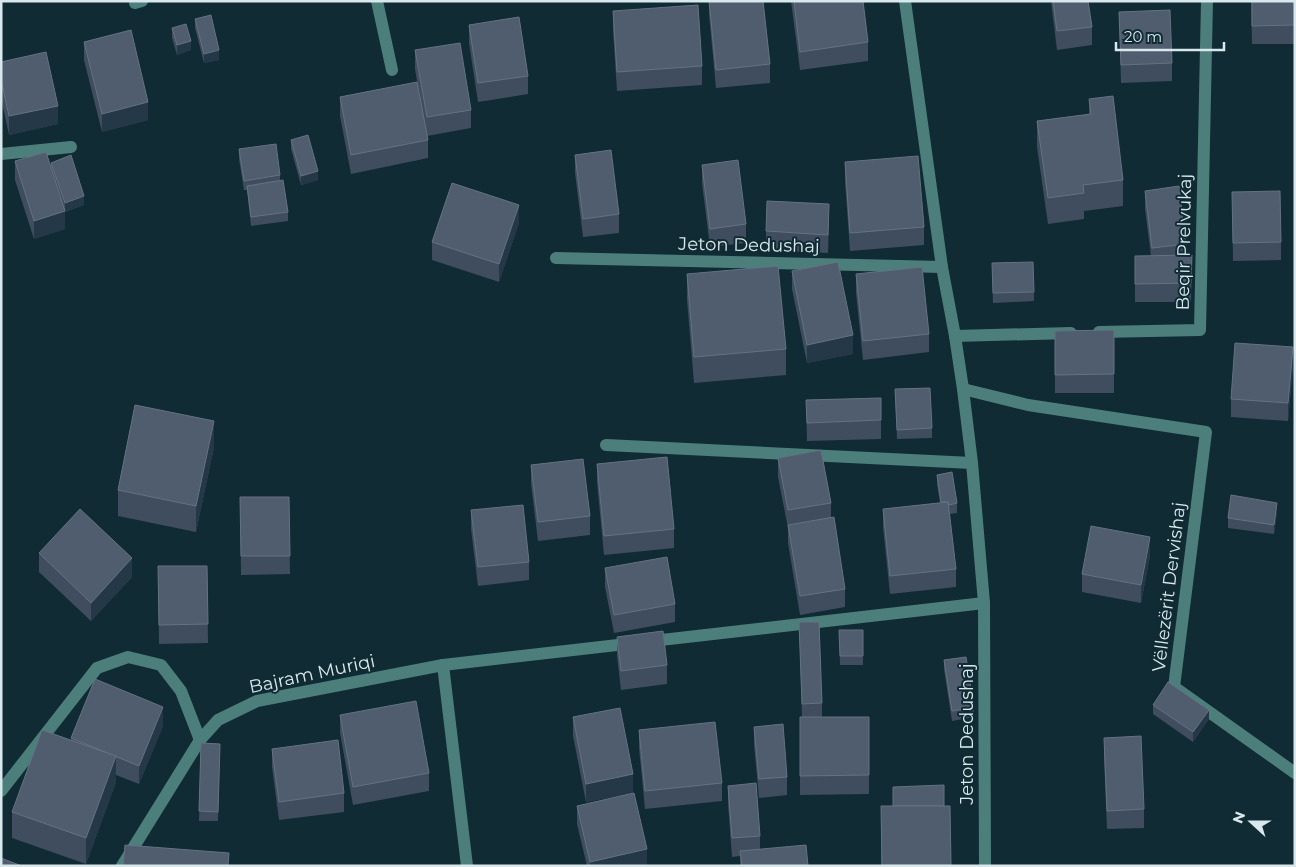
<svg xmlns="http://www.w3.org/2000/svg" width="1296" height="867" font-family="Montserrat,sans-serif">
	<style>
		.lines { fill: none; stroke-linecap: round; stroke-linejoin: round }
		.minor { stroke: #4c7f7b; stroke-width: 12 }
		.wall { fill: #3f4d5f }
		.shaded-wall { fill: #253847 }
		.building { fill: #4f5d6e; stroke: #647382 }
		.labels { text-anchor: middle; stroke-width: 4; stroke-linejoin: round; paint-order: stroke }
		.street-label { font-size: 18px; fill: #d8e8ed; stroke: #102b34 }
	</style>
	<rect width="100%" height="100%" fill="#102b34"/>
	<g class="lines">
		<g class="minor">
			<polyline points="377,1 392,70"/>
			<polyline points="905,1 942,267 955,336 963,389 972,463 984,603 985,866"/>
			<polyline points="135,3 142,1"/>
			<polyline points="1,154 71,147"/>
			<polyline points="556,258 942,267"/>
			<polyline points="1099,332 1200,330 1207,1"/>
			<polyline points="955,336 1071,333"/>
			<polyline points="963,389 1028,405 1206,432 1174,687 1295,773"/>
			<polyline points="606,445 972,463"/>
			<polyline points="443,665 467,866"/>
			<polyline points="1,791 97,668 128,657 161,665 181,691 200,740"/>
			<polyline points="122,866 200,740 218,720 257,701 443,665 984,603"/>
		</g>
	</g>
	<g class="wall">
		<polygon points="709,1 763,1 770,64 770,83 716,88 709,14"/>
		<polygon points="791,1 863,1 868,42 868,61 800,70"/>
		<polygon points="1051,1 1088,1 1092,27 1092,45 1057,50"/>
		<polygon points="1251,1 1295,1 1295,44 1252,44"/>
		<polygon points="613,11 702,66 702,85 617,91 613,30"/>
		<polygon points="1119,12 1172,63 1172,81 1121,83"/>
		<polygon points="195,19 219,60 204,63 195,28"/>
		<polygon points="469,25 528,76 528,94 478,102 469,43"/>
		<polygon points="172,28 191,50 177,55 172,38"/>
		<polygon points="84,42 148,120 102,132 84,60"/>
		<polygon points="415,50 471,110 471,128 427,136 428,140 428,158 351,174 340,116 340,97 422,110 415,69"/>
		<polygon points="1,62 58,124 9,135 1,98"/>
		<polygon points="1089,99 1123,180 1123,206 1084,211 1084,219 1048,224 1037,147 1037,121 1089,114"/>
		<polygon points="291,140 318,180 301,185 291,149"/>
		<polygon points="239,149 280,175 280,181 288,212 288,221 251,226 247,190 244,190 239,159"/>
		<polygon points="575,155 619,214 619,233 583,237 575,173"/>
		<polygon points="15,161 51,165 51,163 84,205 65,212 65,229 34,239 15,180"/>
		<polygon points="845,162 924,227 924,245 850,251 845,181"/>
		<polygon points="702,165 746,224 746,243 710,247 702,183"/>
		<polygon points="1145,191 1186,244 1186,255 1192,255 1191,302 1135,302 1135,256 1151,256 1145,209"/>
		<polygon points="1232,192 1281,242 1281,260 1233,261"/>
		<polygon points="519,223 499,282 432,260 432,242"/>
		<polygon points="829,223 828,253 766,250 766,231"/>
		<polygon points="792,271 853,354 807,363 792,289"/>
		<polygon points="992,272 1034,292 1034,301 993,303"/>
		<polygon points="687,274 786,349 786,375 694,383 687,300"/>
		<polygon points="856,274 929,334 929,352 863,360 856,293"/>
		<polygon points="1114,330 1114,393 1055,393 1055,331"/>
		<polygon points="1293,366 1288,421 1231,417 1231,399"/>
		<polygon points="895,389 932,428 932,438 897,439"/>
		<polygon points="881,398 881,439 807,441 806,400"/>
		<polygon points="214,447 196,532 118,516 118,490"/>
		<polygon points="778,458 831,503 831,518 845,589 845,607 800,615 788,543 788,528 778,477"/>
		<polygon points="597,464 674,529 674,548 604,555 597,482"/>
		<polygon points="531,465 590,516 590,535 538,541 531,484"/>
		<polygon points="937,475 957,503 957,513 950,514 956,569 956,587 890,594 883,527 883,509 940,503 937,484"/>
		<polygon points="240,497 289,497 290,574 241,575"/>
		<polygon points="471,510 529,562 529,580 478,586 471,529"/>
		<polygon points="1277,512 1274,534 1228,528 1228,518"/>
		<polygon points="39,553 132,577 91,621 39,572"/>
		<polygon points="1150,556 1141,603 1082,592 1082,574"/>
		<polygon points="158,566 207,566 208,643 159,644"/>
		<polygon points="605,568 675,604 675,622 614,633 605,587"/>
		<polygon points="799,622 822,703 822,717 869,717 869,794 800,795 800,717 802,717"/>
		<polygon points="839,630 863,630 863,665 840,665"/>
		<polygon points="617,637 667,665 667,684 621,690 617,656"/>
		<polygon points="944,660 974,707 974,717 952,721 944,669"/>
		<polygon points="1153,705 1209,719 1193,742 1153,714"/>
		<polygon points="340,715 429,773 429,791 353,805 340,733"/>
		<polygon points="573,717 633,793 586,802 573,736"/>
		<polygon points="163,726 139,784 116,775 116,782 86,864 12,838 12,812 71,740 71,738"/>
		<polygon points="754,727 787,777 787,795 759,798 754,745"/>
		<polygon points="639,730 722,783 722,801 645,809 639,748"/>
		<polygon points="1104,738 1144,809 1144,828 1107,829 1104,757"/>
		<polygon points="201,743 220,744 218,821 199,821"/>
		<polygon points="272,749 344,793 344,812 279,820 272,767"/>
		<polygon points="728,786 760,836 760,849 808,866 740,866 740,856 732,857 728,804"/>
		<polygon points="577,806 647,866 587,866 577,824"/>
		<polygon points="881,806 950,806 951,866 881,866"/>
	</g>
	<g class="shaded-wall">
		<polygon points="191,41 191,50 177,55 177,45"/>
		<polygon points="219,50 219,60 204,63 204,54"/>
		<polygon points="148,102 148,120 102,132 102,114"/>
		<polygon points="58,106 58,124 9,135 9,116"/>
		<polygon points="318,171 318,180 301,185 301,176"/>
		<polygon points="84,196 84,205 65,212 65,229 34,239 34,221 65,211 65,203"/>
		<polygon points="829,204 829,223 828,253 828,235"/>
		<polygon points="519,205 519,223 499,282 499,264"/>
		<polygon points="853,335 853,354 807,363 807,345"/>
		<polygon points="1293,347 1293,366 1288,421 1288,403"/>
		<polygon points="214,421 214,447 196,532 196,506"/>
		<polygon points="1277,503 1277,512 1274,534 1274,525"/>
		<polygon points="1150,537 1150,556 1141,603 1141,585"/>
		<polygon points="132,558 132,577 91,621 91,603"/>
		<polygon points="163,707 163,726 139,784 139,766"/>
		<polygon points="1209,710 1209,719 1193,742 1193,732"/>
		<polygon points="116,756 116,782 86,864 86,838"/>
		<polygon points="633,774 633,793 586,802 586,784"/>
		<polygon points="647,849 647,866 590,866 590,862"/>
	</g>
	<g class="building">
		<polygon points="709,1 763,1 770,64 716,70"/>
		<polygon points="794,1 863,1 868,42 800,52"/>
		<polygon points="1053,1 1088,1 1092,27 1057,31"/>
		<polygon points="1252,1 1295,1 1295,25 1252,26"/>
		<polygon points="698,5 702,66 617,72 613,11"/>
		<polygon points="1170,10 1172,63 1121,65 1119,12"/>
		<polygon points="211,15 219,50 204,54 195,19"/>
		<polygon points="519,17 528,76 478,83 469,25"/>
		<polygon points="186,24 191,41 177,45 172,28"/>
		<polygon points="131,30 148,102 102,114 84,42"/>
		<polygon points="460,43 471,110 427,117 415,50"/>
		<polygon points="46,52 58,106 9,116 1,80 1,62"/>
		<polygon points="417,82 428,140 351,155 340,97"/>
		<polygon points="1113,96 1123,180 1083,185 1084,193 1048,198 1037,121 1091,114 1089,99"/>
		<polygon points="308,135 318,171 301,176 291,140"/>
		<polygon points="276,144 280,175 244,181 239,149"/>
		<polygon points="611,150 619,214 583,219 575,155"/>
		<polygon points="46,152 65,211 34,221 15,161"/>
		<polygon points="71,155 84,196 65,203 51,163"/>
		<polygon points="918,156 924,227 850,233 845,162"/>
		<polygon points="738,160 746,224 710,229 702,165"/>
		<polygon points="283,180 288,212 251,217 247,186"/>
		<polygon points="452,183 519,205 499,264 432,242"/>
		<polygon points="1179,186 1186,244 1152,248 1145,191"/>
		<polygon points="1280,191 1281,242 1233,243 1232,192"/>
		<polygon points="767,201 829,204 828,235 766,231"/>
		<polygon points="1192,255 1191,283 1135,284 1135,256"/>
		<polygon points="838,262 853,335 807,345 792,271"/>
		<polygon points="1033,262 1034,292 993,293 992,263"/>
		<polygon points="778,266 786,349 694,357 687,274"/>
		<polygon points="922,267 929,334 863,341 856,274"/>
		<polygon points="1114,330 1114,374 1055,375 1055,331"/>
		<polygon points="1235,343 1293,347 1288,403 1231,399"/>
		<polygon points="930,388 932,428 897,430 895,389"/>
		<polygon points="881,398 881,420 807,423 806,400"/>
		<polygon points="135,405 214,421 196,506 118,490"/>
		<polygon points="821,450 831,503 788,510 778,458"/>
		<polygon points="667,457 674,529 604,536 597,464"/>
		<polygon points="583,459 590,516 538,522 531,465"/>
		<polygon points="952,472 957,503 949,505 948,502 941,502 937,475"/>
		<polygon points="1231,495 1277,503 1274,525 1228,518"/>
		<polygon points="240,497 289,497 290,556 241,556"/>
		<polygon points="948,502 956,569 890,576 883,509"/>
		<polygon points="523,505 529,562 478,567 471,510"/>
		<polygon points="80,509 132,558 91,603 39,553"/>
		<polygon points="834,517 845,589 800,596 788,525"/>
		<polygon points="1091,526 1150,537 1141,585 1082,574"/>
		<polygon points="667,557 675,604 614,615 605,568"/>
		<polygon points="158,566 207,566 208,624 159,625"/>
		<polygon points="799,622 819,622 822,703 802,704"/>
		<polygon points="839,630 863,630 863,656 840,656"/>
		<polygon points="663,631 667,665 621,671 617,637"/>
		<polygon points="966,657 974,707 952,711 944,660"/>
		<polygon points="95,679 163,707 139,766 71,738"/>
		<polygon points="1168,682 1209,710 1193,732 1153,705"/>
		<polygon points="416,701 429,773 353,787 340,715"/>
		<polygon points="620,708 633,774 586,784 573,717"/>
		<polygon points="800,717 869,717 869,775 800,776"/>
		<polygon points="715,722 722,783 645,791 639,730"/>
		<polygon points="783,724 787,777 759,779 754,727"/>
		<polygon points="42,730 116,756 86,838 12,812"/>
		<polygon points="1141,736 1144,809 1107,811 1104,738"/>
		<polygon points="338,740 344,793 279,802 272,749"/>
		<polygon points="201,743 220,744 218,812 199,811"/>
		<polygon points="756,783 760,836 732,838 728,786"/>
		<polygon points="944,785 944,806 893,806 893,787"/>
		<polygon points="634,793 647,849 590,862 577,806"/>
		<polygon points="881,806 950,806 951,865 882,865"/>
		<polygon points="125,845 229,853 228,866 123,866"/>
		<polygon points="806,845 808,866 742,866 740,851"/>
		<polygon points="1,858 22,866 1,866"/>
	</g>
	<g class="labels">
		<g class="street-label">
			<text transform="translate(1184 242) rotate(-89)" y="6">Beqir Prelvukaj</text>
			<text transform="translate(749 245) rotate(1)" y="6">Jeton Dedushaj</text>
			<text transform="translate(1169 587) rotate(-83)" y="6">Vëllezërit Dervishaj</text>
			<text transform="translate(312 674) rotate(-12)" y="6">Bajram Muriqi</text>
			<text transform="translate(967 734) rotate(-90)" y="6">Jeton Dedushaj</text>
		</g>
	</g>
	<rect width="1296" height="867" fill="none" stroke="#d8e8ed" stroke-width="5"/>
	<g transform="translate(1251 822) rotate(291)" stroke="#102b34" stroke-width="4" paint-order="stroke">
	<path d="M0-4L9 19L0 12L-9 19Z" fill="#d8e8ed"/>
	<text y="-8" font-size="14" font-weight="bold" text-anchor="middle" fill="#d8e8ed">N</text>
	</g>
	<path d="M1116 42v8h108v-8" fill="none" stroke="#d8e8ed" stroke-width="2.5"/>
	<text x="1124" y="42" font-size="15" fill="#d8e8ed" stroke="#102b34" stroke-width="4" paint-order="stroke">20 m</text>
</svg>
